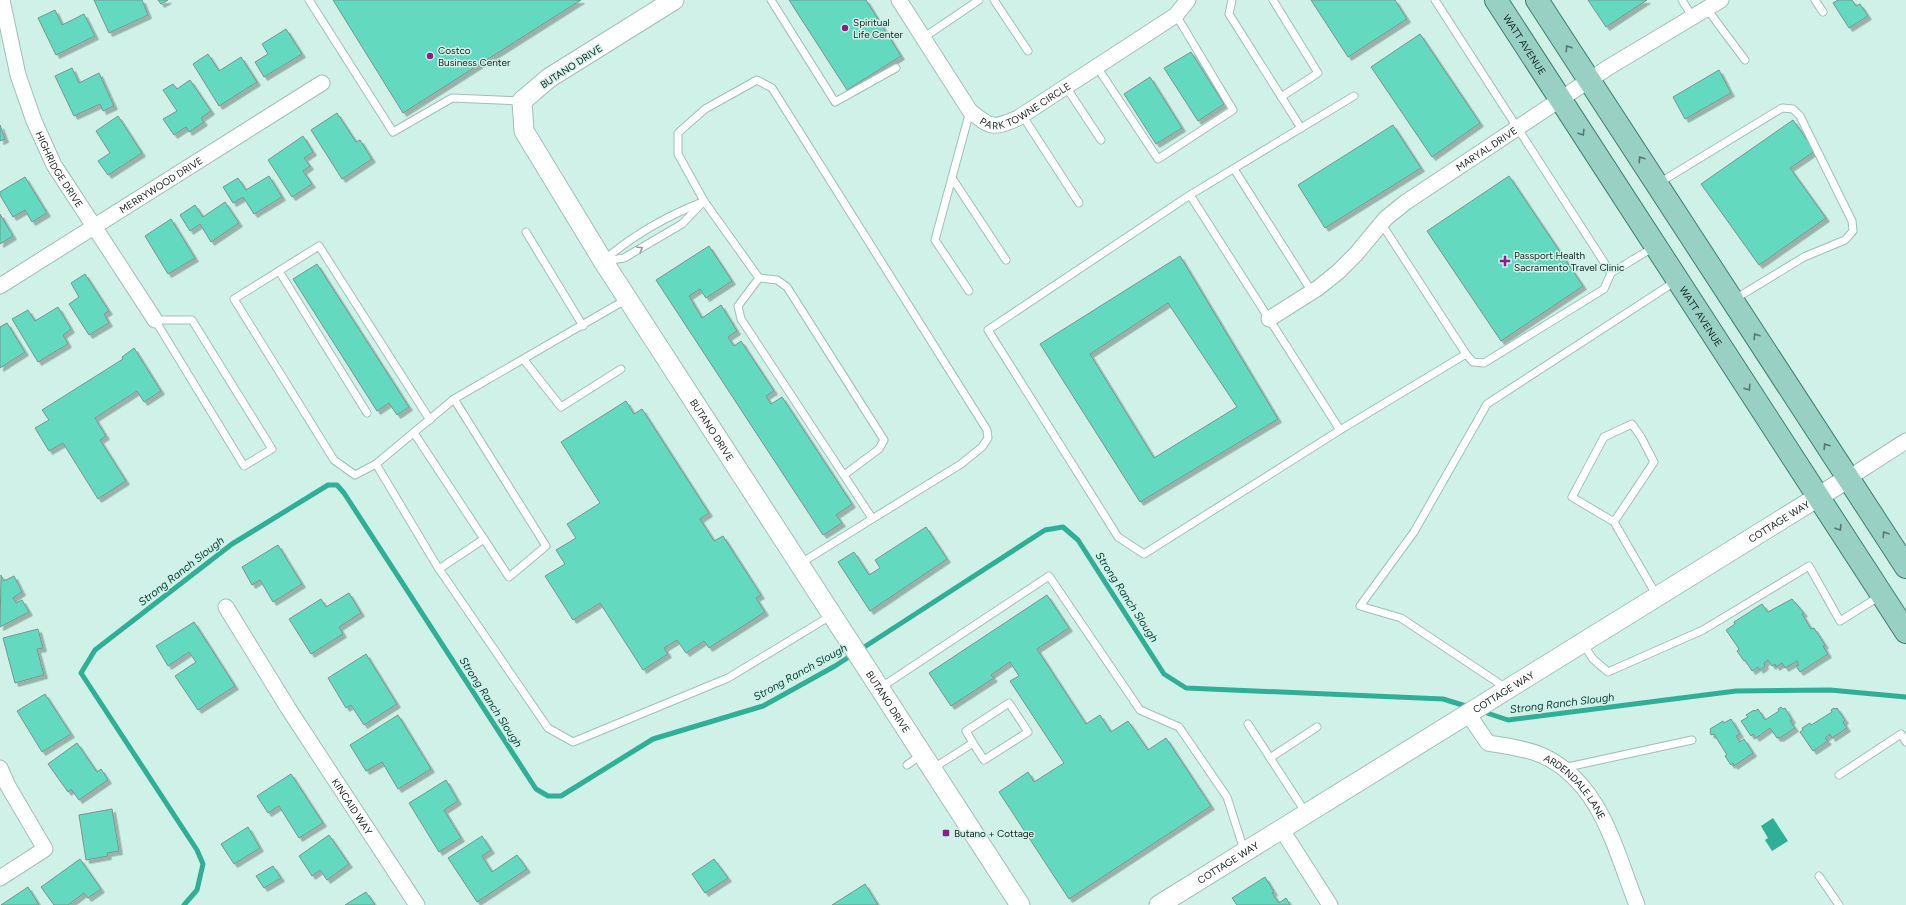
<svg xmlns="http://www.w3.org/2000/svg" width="1906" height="905" font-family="Figtree,sans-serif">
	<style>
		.water { fill: #30af97 }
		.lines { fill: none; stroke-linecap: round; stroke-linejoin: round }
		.stream { stroke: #30af97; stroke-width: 5 }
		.building { fill: #63d9c0; stroke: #77958d; fill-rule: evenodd; filter: url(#shadow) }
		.service-casing { stroke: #a0bfb7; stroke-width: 9 }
		.minor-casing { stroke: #a0bfb7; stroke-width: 17 }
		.tertiary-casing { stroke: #a0bfb7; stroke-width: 21 }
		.primary-casing { stroke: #3e7f71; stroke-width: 24 }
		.service { stroke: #fff; stroke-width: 7 }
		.minor { stroke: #fff; stroke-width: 15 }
		.tertiary { stroke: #fff; stroke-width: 19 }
		.primary { stroke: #98d0c4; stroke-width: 22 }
		.oneway { stroke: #577972 }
		.oneway2 { stroke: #969c9a }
		.poi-dot { fill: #872188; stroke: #d0f1e8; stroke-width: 1.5 }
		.labels { text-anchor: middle; stroke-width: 3; stroke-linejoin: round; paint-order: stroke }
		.poi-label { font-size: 10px; fill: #16221f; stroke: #d0f1e8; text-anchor: start }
		.street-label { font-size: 10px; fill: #16221f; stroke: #d0f1e8 }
		.water-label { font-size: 11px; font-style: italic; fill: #023b32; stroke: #d0f1e8 }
	</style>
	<defs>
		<filter id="shadow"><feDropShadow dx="3.5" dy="3.5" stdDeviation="0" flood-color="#0004"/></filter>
	</defs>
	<rect width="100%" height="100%" fill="#d0f1e8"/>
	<polygon class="water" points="1773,818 1788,841 1772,851 1765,840 1768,838 1761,826"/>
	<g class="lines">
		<g class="stream">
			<polyline points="1481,711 1508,720 1736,691 1830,690 1906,697"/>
			<polyline points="184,905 197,890 203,864 197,850 81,673 95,650 232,544 328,485 337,485 344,493 536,789 548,796 561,796 653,739 763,706 835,666 1045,530 1063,527 1078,540 1164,674 1186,688 1443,699 1469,707"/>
		</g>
	</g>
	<g class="building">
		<polygon points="94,0 142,0 148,15 109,33"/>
		<polygon points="158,0 168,0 161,4"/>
		<polygon points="333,0 581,0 403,113"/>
		<polygon points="789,0 866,0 901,56 847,90"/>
		<polygon points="1311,0 1395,0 1407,19 1348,57"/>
		<polygon points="1588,0 1647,0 1606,27"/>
		<polygon points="1838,0 1852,0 1856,6 1860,4 1868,16 1849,28 1833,3"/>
		<polygon points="55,10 62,25 84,14 95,36 56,55 38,18"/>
		<polygon points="286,29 302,54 264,77 255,62 268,54 262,44"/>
		<polygon points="1420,34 1480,123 1432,157 1371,67"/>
		<polygon points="1191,52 1224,104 1198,121 1164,68"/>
		<polygon points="208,54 219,71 241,57 257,82 219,106 193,64"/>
		<polygon points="72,68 79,83 99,73 114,106 103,111 100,104 74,116 55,76"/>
		<polygon points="1719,70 1731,93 1685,119 1673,97"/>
		<polygon points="1150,77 1182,128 1156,144 1124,94"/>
		<polygon points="190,80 211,111 201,118 204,122 189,132 186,127 174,135 163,119 177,111 163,90 173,84 177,89"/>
		<polygon points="337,113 356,142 360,140 372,159 342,179 311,130"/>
		<polygon points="118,116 142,153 108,175 98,161 110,153 96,131"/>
		<polygon points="1793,120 1815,151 1790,168 1826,218 1759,265 1701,184"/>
		<polygon points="0,125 5,139 0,141"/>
		<polygon points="1393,125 1421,168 1325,228 1298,185"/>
		<polygon points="303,136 313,152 304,158 310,166 303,171 312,184 292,197 268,160"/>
		<polygon points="269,176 282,197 254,214 243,197 233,203 223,187 238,178 246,190"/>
		<polygon points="1509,176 1583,286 1501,341 1427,231"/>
		<polygon points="25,177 47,213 32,222 25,210 13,217 0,195 0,192"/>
		<polygon points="225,202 239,223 211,242 200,224 190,231 180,215 195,205 203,217"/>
		<polygon points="0,214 13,236 0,244"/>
		<polygon points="171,219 195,258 168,274 145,236"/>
		<polygon points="709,246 732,281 706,298 700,289 689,296 702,318 721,305 737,331 728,337 734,346 741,341 774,391 766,396 771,404 782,397 852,504 836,515 842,523 823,535 656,280"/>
		<path d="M1180,256L1278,419L1140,502L1040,344ZM1168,303L1237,407L1154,458L1090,354Z"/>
		<polygon points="317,264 409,407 397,415 389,403 377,411 293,279"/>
		<polygon points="85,274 109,311 104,314 109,323 89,335 69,304 79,297 71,283"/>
		<polygon points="58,307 71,329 63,335 68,344 38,362 12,319 28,310 35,321"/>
		<polygon points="7,323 25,352 0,368 0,327"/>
		<polygon points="134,348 161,391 144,402 137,391 95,418 106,436 100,440 126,481 98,499 63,443 49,451 35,428 49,420 42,410 123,359 122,357"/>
		<polygon points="626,401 634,414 642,409 709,513 700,519 714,541 723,536 761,595 756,598 765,612 709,648 704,641 686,653 677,640 664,648 668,654 643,670 600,603 573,620 545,576 565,564 556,550 576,538 567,524 600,503 561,442"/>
		<polygon points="926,527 947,559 870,611 838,562 854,552 869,575 880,568 875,560"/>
		<polygon points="278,545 302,584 273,602 260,580 252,585 242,567"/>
		<polygon points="1,575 4,581 14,576 22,592 13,598 16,603 22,600 29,612 0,627"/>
		<polygon points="349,593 361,613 339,627 343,634 311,654 289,619 321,599 326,607"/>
		<polygon points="1047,595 1069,628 1037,649 1086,724 1100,715 1111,732 1128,721 1148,750 1166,738 1211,806 1069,899 999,792 1028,772 1034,782 1064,763 1010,681 1019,676 1010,662 991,675 994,678 951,706 929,673"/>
		<polygon points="1792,599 1804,613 1802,614 1811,629 1814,628 1825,645 1823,646 1828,654 1800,672 1796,666 1799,665 1797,661 1785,668 1782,663 1776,667 1775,664 1772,666 1768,660 1764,663 1765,666 1760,670 1758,667 1752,671 1745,660 1744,661 1737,651 1739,649 1726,630 1735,624 1734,622 1762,604 1768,612"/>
		<polygon points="194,622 235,686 198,710 175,676 196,662 189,652 168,666 156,646"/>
		<polygon points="38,629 43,648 37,649 44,675 15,683 3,638"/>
		<polygon points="366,654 397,704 364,725 351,705 346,708 328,678"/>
		<polygon points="45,694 71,734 42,752 17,711"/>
		<polygon points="1781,707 1783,709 1785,708 1792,720 1790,721 1795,728 1780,738 1779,737 1777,738 1770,728 1756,738 1753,734 1751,736 1741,721 1748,717 1746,715 1754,710 1755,711 1758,709 1765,720 1779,711 1778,709"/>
		<polygon points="1834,708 1835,709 1837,708 1845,720 1843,722 1847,728 1832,738 1830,734 1825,738 1828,741 1813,751 1800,732 1803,730 1802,728 1810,723 1811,725 1832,712 1831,710"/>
		<polygon points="398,715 431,769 398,789 382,762 366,771 350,745"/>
		<polygon points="1731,719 1740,734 1736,736 1740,742 1744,739 1753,753 1734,766 1733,763 1731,765 1725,756 1727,755 1714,734 1711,735 1710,732 1711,731 1710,729 1723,721 1724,723"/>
		<polygon points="77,743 97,772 101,769 108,780 79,800 71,789 68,792 48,764"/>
		<polygon points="291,774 323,823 299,838 279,806 268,813 257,796"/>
		<polygon points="446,780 458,801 444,810 461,838 439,852 409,803"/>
		<polygon points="112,809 119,851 107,853 108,856 86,860 79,815"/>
		<polygon points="248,827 260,848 234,864 221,844"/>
		<polygon points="329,835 349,864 327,880 320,870 312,876 299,856"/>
		<polygon points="482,836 491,850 482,856 492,872 517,855 527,869 477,902 448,858"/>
		<polygon points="80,859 101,889 88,898 84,893 68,905 54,905 41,887"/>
		<polygon points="714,859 728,878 705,893 692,874"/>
		<polygon points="273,866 281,878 264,888 256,876"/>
		<polygon points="1265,877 1274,892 1272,893 1279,903 1286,898 1290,905 1237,905 1232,898"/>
		<polygon points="865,884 878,905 832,905"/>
		<polygon points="28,887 39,905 1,905"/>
		<polygon points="366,892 375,905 345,905"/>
	</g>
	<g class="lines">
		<defs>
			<g id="service">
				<polyline points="309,0 393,132 452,98 522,101"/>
				<polyline points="771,0 835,102 896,68"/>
				<polyline points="994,0 1028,51"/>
				<polyline points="1232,0 1229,14 1301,128"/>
				<polyline points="1273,0 1318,73 1281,97"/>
				<polyline points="1435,0 1611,273 1654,247"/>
				<polyline points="1682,0 1693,18"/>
				<polyline points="1815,0 1823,12"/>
				<polyline points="1707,9 1745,60"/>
				<polyline points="923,38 979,0"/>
				<polyline points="1097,67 1158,159 1233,110 1176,15"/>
				<polyline points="1066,87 1101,140"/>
				<polyline points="1022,115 1079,203"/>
				<polyline points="1234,169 1312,292"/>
				<polyline points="952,178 1006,260"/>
				<polyline points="1659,183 1782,108 1793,109 1800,116 1852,221 1853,231 1845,240 1804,257 1735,299"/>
				<polyline points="1190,195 1340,430 1466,354"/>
				<polyline points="1381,223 1466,354 1473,362 1484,363 1604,289 1611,273"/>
				<polyline points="526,232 583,326"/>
				<path d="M603,261C632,236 665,217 700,203"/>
				<polyline points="605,261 624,258 682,224 704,201"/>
				<polyline points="279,271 367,413"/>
				<polyline points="759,278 738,306 741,319 872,518"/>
				<polyline points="969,291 935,240 970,111"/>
				<polyline points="627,299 454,399 376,464 437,566 548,728 573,742 728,678 832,615"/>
				<polygon points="155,320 192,320 272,449 244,466"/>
				<polyline points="524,360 561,407 621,369"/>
				<polyline points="1340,430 1144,554 1118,537 988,330 1190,195 1354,96"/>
				<polyline points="414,433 509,577 546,546 454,399"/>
				<polyline points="376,464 355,475 334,460 234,299 319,246 430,420"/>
				<polyline points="1614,522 1654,462 1641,437 1632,424 1604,437 1572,497 1614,522 1657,596"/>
				<polyline points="801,563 961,464 982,447 988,438 987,430 772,88 757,80 705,109 678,133 678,154 704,201 759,278 777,280 787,287 884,440 879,449 844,475"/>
				<polyline points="439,569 484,539"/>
				<polyline points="1583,644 1593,659 1608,672 1703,630 1809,566 1840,621 1880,596"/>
				<polyline points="880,688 1049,576 1140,710 1179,727 1227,797 1244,850"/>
				<polyline points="1506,688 1401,618 1360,606 1414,532 1487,404 1676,281"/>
				<polyline points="1248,724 1306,813"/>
				<polyline points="1270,758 1317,727"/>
				<polyline points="907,765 921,755"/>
				<polyline points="1563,768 1692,740"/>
				<polyline points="932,769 973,743 966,731 1009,703 1028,732 984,760 973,743"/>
				<polyline points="1839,775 1901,734 1906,742"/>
				<polyline points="1819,876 1839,905"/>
			</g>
			<g id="minor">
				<path id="s1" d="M2,0L18,75L34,121L54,165L155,320"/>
				<path id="s2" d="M899,0L970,111C991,128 993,129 1018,118L1176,15L1188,0"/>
				<path id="s3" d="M0,286L322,83"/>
				<path id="s4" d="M1269,319L1318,288L1338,272L1356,254L1386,218L1406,202L1609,67L1721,0"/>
				<polyline points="1847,479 1906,441"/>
				<path id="s5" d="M226,607L288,708L417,905"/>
				<path id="s6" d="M1468,714L1488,743C1506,746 1525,748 1541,755C1601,781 1615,850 1637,905"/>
				<polyline points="0,768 8,786 45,849 0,878"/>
				<polyline points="1282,830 1330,905"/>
			</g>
			<g id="tertiary">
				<path id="s7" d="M674,0L549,78L522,101L524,131L603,261L1020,905"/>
				<path id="s8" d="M1159,905L1847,479"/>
			</g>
			<g id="primary">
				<path id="s9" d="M1496,0L1906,632"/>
				<polyline points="1537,0 1906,567"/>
			</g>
		</defs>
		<use href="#service" class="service-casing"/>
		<use href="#minor" class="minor-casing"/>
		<use href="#tertiary" class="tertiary-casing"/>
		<use href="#primary" class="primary-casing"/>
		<use href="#service" class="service"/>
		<use href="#minor" class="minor"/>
		<use href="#tertiary" class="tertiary"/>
		<use href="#primary" class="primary"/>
	</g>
	<defs><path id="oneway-chevron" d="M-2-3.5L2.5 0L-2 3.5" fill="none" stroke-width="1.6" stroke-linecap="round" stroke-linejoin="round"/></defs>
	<g class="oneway">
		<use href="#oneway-chevron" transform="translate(1568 48) rotate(-123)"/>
		<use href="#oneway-chevron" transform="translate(1582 133) rotate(57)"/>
		<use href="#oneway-chevron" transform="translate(1641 159) rotate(-123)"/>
		<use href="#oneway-chevron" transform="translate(1756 336) rotate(-123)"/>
		<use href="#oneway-chevron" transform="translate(1748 388) rotate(57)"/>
		<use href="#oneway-chevron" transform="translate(1826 446) rotate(-123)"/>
		<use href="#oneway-chevron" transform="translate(1839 528) rotate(58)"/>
		<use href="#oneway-chevron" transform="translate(1885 534) rotate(-123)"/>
	</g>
	<use class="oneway2" href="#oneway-chevron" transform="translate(640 249) rotate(-30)"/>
	<g class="poi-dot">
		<circle cx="845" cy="28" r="4"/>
		<circle cx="430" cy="56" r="4"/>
		<path d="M1503 255h4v4h4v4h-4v4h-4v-4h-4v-4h4z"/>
		<rect x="942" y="829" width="8" height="8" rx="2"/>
	</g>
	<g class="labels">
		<g class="poi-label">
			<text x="853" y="26">Spiritual<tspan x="853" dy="12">Life Center</tspan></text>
			<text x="438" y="54">Costco<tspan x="438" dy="12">Business Center</tspan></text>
			<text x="1514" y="259">Passport Health<tspan x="1514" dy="12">Sacramento Travel Clinic</tspan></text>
			<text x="954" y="837">Butano + Cottage</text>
		</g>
		<g class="street-label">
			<text dy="4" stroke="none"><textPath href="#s9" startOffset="53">WATT AVENUE</textPath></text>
			<text transform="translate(571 66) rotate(-33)" y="4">BUTANO DRIVE</text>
			<text dy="4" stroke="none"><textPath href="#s2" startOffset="196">PARK TOWNE CIRCLE</textPath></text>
			<text dy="4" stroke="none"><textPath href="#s4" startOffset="278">MARYAL DRIVE</textPath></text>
			<text dy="4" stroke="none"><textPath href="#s1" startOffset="180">HIGHRIDGE DRIVE</textPath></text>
			<text dy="4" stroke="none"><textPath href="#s3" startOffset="190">MERRYWOOD DRIVE</textPath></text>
			<text dy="4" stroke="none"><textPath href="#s9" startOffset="377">WATT AVENUE</textPath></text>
			<text dy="4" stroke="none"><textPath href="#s7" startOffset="566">BUTANO DRIVE</textPath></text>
			<text dy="4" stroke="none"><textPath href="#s8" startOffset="729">COTTAGE WAY</textPath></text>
			<text dy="4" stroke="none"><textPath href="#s8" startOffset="405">COTTAGE WAY</textPath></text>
			<text dy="4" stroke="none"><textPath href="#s7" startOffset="890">BUTANO DRIVE</textPath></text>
			<text dy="4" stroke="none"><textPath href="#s6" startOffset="137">ARDENDALE LANE</textPath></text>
			<text dy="4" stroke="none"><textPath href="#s5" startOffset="236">KINCAID WAY</textPath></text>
			<text dy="4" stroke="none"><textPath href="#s8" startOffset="81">COTTAGE WAY</textPath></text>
		</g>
		<g class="water-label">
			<text transform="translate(181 571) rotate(-38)" y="4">Strong Ranch Slough</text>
			<text transform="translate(1127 597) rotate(57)" y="4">Strong Ranch Slough</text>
			<text transform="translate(800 672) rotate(-29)" y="4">Strong Ranch Slough</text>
			<text transform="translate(491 702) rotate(57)" y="4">Strong Ranch Slough</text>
			<text transform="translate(1562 703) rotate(-7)" y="4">Strong Ranch Slough</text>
		</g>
	</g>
</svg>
